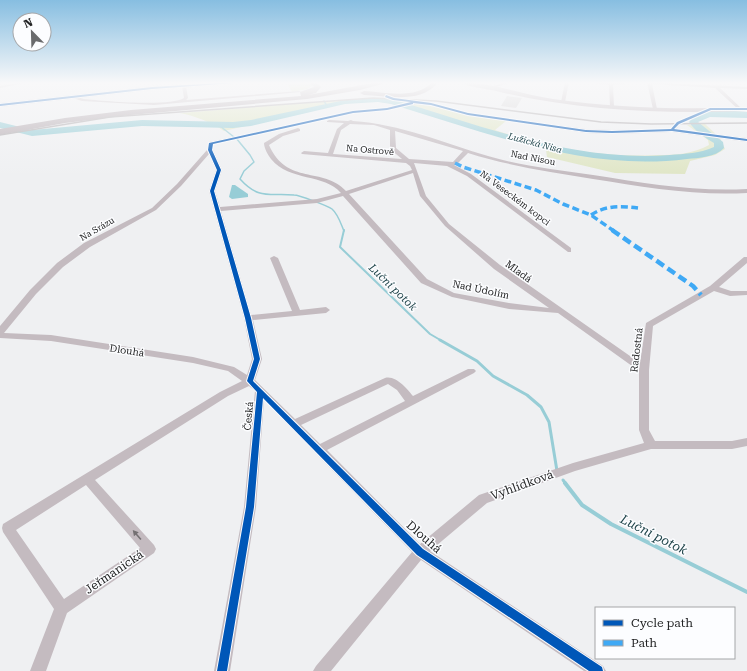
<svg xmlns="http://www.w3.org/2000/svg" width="747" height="671" font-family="'Roboto Serif',serif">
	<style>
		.green { fill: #e0e6c6 }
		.water { fill: #97cdd6 }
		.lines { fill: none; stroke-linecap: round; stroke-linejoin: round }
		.stream-far3 { stroke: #97cdd6; stroke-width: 1.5 }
		.stream-far2 { stroke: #97cdd6; stroke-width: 2 }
		.stream-far1 { stroke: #97cdd6; stroke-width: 3 }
		.stream { stroke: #97cdd6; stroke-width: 4 }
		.river { fill: #97cdd6; fill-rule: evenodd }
		.building { fill: #d5d4d5 }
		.minor { fill: #c4bbc0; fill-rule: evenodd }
		.tertiary { fill: #c4bbc0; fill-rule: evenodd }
		.trunk { fill: #b6acb2; fill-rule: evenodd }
		.rail { stroke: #b0acaf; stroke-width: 1.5 }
		.quiet-far1 { stroke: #3fa9f5; stroke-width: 3.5; stroke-dasharray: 7 3.5; stroke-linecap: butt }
		.quiet { stroke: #3fa9f5; stroke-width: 4.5; stroke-dasharray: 9 4.5; stroke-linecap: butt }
		.cycleway-casing { stroke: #fcfdff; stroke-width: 2 }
		.cycleway { fill: #0057b8; fill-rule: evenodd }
		.oneway { fill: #747072 }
		.labels { text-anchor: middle; stroke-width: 3; stroke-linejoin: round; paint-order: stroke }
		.far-water-label { font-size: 9px; font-style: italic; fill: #1f444a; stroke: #fcfdff }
		.far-street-label { font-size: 9px; fill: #232425; stroke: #fcfdff }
		.street-label { font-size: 10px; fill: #232425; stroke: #fcfdff }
		.water-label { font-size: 11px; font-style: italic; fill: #1f444a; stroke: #fcfdff }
		.near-street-label { font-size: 12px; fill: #232425; stroke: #fcfdff }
		.near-water-label { font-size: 13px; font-style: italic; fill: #1f444a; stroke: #fcfdff }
	</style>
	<rect width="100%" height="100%" fill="#eff0f2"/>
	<g class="green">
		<polygon points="284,82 311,83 312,86 307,89 292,92 287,83"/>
		<path d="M390,99C405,103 420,104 436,107C459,113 482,118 506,121L495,130C548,148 603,158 658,155C676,155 693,154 709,145L708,140L687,125L705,124L720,138L725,149L715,155L690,161L685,174L615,173L547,157L546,150L394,104L380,102H348L224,131C211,122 195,116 180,113L331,101Z"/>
	</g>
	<polygon class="water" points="232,185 235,185 248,194 248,197 232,199 229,197"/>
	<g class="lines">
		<g class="stream-far3">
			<polyline points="324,101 327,106"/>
			<polyline points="220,126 234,137"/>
			<path d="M236,138L250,155L254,162L244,171L240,179C259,200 269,193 294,195C299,195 328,206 332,209C338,214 341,224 344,231"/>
		</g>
		<polyline class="stream-far2" points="344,230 340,247 430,334 442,341"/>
		<g class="stream-far1">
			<polyline points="440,340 477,361 493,376 527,395 541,407 549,422 557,471"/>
			<polyline points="563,480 566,484"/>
		</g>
		<polyline class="stream" points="565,483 582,505 611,524 747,592"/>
		<path class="river" d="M378,98L395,100C484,127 575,162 670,155C684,154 701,153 714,147V143C704,137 695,131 689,122C701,106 729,111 747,112V118L710,117L698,122L723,142L724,148C716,157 698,158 687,159C585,172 487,133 391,104L378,102L345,104L251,126L233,128L142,126L32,136L0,128V122L32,130L142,120L233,122L251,120L345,100Z"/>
	</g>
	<polygon class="building" points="507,96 522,98 516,108 501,106"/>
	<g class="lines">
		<g class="minor">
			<polygon points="23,82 31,82 0,88 0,86"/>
			<polygon points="505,82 511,82 491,89 488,88"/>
			<polygon points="565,82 569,82 565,102 563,103 561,102"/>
			<polygon points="581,82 624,83 626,84 613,85 614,107 612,108 610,107 609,85"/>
			<polygon points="647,82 747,87 747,89 720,88 741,108 739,110 715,88 652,84 657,109 655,110 653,109"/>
			<path d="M184,85L186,86L188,98L186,100L299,91L301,92L154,105L82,101L67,96L69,95C74,96 79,98 84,99C102,101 171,107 184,98L182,86Z"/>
			<path d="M416,102L431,103L468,113L586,129L612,130L671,129L676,122L711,108L713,110L680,124L676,129L747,138V142L672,132L612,134L586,133L468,115L431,105L416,104L387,110L353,113L213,144V150L222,170L215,191L220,207L317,199L341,193C324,173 290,182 271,159C268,155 264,148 264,143L279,134L298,128L300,129V131L283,136L269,145C287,186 323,166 346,191L412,170L410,166L406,163L302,154L301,153L304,151L328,153L337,129L344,123L327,122V121L329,120L348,121L351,120L353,121C400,124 444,143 488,156C522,166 558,170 593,175C644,183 695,192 747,189V193C695,196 644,187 593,179C551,172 509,166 468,153L457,164L454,165L471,174L571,248V252H568L467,176L447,166L414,163L426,196L449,224L500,265L640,363L646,323L710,286L744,257H747V263L719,287L731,291H747V295L730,296L714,291L653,326L649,370V430L655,441H732L747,438V446L732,449H651L575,471L487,503L430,551L603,666L606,671H584L421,560L331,671H313L316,666L412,552L264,400L256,507L230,671H214L244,507L255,391L249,386L228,396L95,480L154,545L156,549L154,553L67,613L46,671H30L54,609L3,532L2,528L3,524L220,392L242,381L228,371L193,363L51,341L0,338V326L30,290L57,263L84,243L152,208L177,184L207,150L209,142L353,111L387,108ZM350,124L374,125L390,130V149L402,159L333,154L341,130ZM395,131L463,151L453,162L409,159L396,148ZM209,154L216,170L209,191L244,318L252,359L247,375L234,367L193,357L51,335L4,333L36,294L63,267L90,247L156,210L181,186ZM413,173L420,196L445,226L494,269L549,308L509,303L454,293L427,279L349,194ZM343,196L421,283L452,297L509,309L558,313L639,371V430L644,443L573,463L479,495L420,544L327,450L474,373L476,371L474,369H468L413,396C407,389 396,375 385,378L295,419L255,380L262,359L253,320L326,313L330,310L326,307L300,310L278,258L274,256L270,258L292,311L251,315L221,211L317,203ZM388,384L397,390L405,401L320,444L301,425ZM86,485L140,548L64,599L16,530Z"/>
		</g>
		<g class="tertiary">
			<polygon points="226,82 250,82 248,83 152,90 0,107 0,103 152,86"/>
			<path d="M461,82C490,82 523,95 553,99C617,108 682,110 747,107V111C663,114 578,111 496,91C487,89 467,87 461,82Z"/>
		</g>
		<g class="trunk">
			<polygon points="309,82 316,82 321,87 316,93 308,95 378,82 389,82 360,90 307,99 131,115 65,123 0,135 0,129 65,118 131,110 301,96 300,92 314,87"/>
			<path d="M432,82H438C422,104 388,96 364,95L360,93L364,91C384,92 417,100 432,82Z"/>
		</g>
		<polyline class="rail" points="0,135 110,117 373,98 436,101 601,122 651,124 747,123"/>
		<g class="quiet-far1">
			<polyline points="455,163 463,167 536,190 563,204 591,215 614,231"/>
			<path d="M591,215C606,205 621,206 638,208"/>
		</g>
		<polyline class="quiet" points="612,230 693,286 701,295"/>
		<defs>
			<g id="cycleway">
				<polygon points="237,82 249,82 152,89 0,106 0,104 152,87"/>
				<polygon points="386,95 394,98 431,103 468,113 586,130 612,131 671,129 677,122 710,108 747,108 747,110 711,110 679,124 674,129 747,139 747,141 672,131 612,133 586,132 468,115 431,105 413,103 413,104 387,110 353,113 213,144 212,150 221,170 214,191 251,318 260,359 253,381 423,549 602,667 603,671 589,671 417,555 263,398 254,507 227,671 217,671 246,507 257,392 247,381 254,359 245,318 210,191 217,170 208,150 209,143 353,111 387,108 411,102 393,100 385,97"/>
			</g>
		</defs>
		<use href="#cycleway" class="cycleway-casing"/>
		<use href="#cycleway" class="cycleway"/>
	</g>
	<defs><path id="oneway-solid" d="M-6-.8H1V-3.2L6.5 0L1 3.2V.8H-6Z"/></defs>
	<use class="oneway" href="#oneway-solid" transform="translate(137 535) rotate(-131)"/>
	<linearGradient id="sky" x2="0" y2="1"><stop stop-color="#87bee1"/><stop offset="0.47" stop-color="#f8f8f9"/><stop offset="1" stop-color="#f8f8f9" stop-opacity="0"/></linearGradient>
	<rect width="747" height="176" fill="url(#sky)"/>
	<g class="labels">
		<g class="far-water-label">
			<text transform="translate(535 143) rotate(15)" y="3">Lužická Nisa</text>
		</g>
		<g class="far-street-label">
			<text transform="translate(370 150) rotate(5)" y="3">Na Ostrově</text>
			<text transform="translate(533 158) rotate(11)" y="3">Nad Nisou</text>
			<text transform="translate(515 198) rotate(37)" y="3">Na Veseckém kopci</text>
			<text transform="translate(97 229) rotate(-30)" y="3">Na Srázu</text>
		</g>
		<g class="street-label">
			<text transform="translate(519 271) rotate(36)" y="4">Mladá</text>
			<text transform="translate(481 289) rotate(12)" y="4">Nad Údolím</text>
			<text transform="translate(127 350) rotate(9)" y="4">Dlouhá</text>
			<text transform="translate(636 350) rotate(-83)" y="4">Radostná</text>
			<text transform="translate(248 416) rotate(-85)" y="4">Česká</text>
		</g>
		<g class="water-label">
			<text transform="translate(393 287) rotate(44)" y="4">Luční potok</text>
		</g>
		<g class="near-street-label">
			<text transform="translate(522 485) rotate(-20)" y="4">Vyhlídková</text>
			<text transform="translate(424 537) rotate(41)" y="4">Dlouhá</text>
			<text transform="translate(114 572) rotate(-34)" y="4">Jeřmanická</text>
		</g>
		<g class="near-water-label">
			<text transform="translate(654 534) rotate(27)" y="5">Luční potok</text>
		</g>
	</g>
	<rect x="595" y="607" width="140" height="52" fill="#fcfdff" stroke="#a5a6a8"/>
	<rect x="603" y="620" width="20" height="6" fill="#0057b8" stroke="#a5a6a8"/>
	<text x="631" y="627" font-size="12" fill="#232425">Cycle path</text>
	<rect x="603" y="640" width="20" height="6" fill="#3fa9f5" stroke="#a5a6a8"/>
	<text x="631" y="647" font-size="12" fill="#232425">Path</text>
	<g transform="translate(32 32) rotate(337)"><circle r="19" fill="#fcfdff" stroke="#a5a6a8"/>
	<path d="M0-3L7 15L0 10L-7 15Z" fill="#6a6b6d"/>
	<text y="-6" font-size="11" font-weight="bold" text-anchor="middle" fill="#232425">N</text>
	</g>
</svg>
